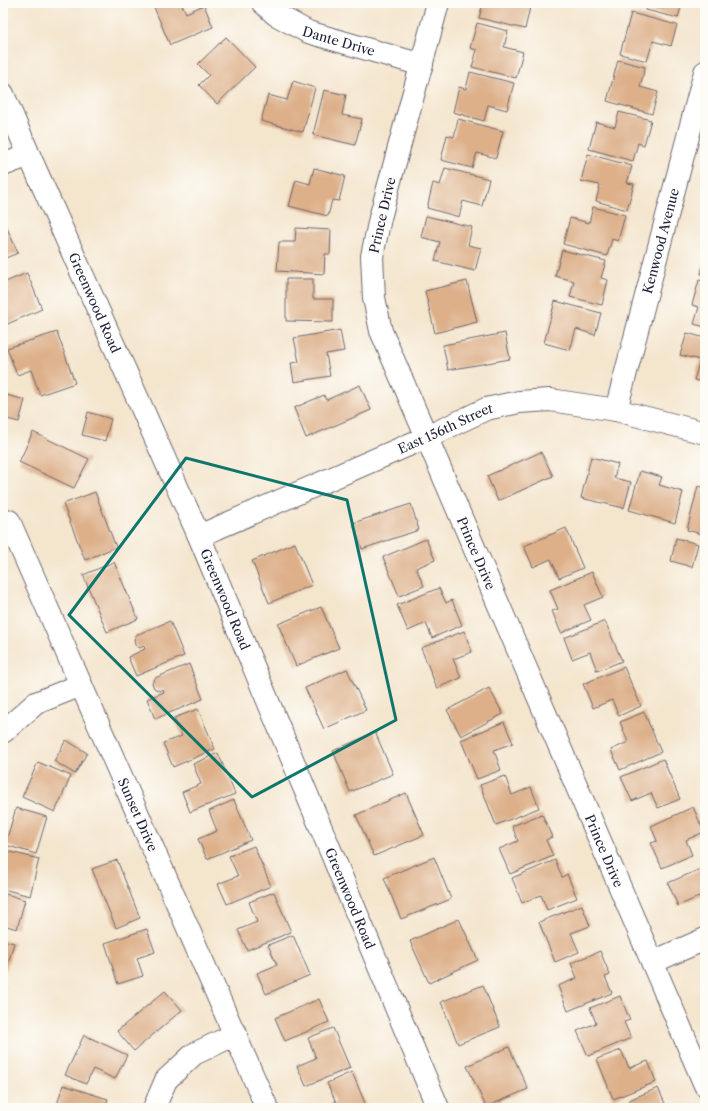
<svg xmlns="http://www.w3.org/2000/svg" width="708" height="1111" font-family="'Libre Caslon Text',serif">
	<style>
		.building { fill: #ddb08a }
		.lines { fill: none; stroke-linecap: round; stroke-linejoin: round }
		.minor-casing { stroke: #6c666e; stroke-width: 24 }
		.minor { stroke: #fff; stroke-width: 22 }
		.marked { fill: none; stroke: #0f766e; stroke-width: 3; stroke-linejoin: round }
		.labels { text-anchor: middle; stroke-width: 3; stroke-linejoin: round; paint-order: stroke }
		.street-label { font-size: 13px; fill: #22223b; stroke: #fdfcf7 }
	</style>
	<rect width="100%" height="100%" fill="#fdfcf7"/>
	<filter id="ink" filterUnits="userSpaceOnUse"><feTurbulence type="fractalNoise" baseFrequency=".025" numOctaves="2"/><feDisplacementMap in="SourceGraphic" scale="8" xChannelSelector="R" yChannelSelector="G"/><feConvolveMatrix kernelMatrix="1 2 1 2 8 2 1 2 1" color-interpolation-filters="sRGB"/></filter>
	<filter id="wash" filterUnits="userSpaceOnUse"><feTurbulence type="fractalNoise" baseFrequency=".012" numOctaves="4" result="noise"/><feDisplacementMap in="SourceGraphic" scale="16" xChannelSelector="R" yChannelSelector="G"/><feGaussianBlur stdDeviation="0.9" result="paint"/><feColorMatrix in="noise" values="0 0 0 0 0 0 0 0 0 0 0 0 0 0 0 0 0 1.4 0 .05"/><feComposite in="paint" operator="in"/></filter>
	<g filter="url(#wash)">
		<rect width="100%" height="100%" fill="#f4e5cd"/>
		<g id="blocks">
			<g class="building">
				<polygon points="158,3 181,3 186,13 204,5 213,27 170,45 153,5"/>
				<polygon points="483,3 531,3 525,29 479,18"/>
				<polygon points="648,3 682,3 678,18 646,10"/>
				<polygon points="631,13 677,25 671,46 653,41 647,61 620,54"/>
				<polygon points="477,23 508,31 504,47 523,52 516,78 472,67 477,50 470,48"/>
				<polygon points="226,37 255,67 217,104 199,85 209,75 198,64"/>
				<polygon points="618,60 645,67 640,87 658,92 652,114 607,101"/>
				<polygon points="470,72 514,83 507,110 488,105 484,121 453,112 459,87 466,89"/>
				<polygon points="293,81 315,88 303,132 261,121 268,95 287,100"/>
				<polygon points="324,90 346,95 342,115 362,119 355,145 313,135"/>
				<polygon points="619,112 651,120 644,145 638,143 633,161 589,149 596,122 615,127"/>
				<polygon points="458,119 503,131 496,158 477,153 472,168 441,160 447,135 454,137"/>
				<polygon points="588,154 632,166 627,183 634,184 627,210 596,201 600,185 581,181"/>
				<polygon points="314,168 345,176 339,201 332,200 328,216 289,206 296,180 310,184"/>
				<polygon points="445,168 489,179 482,206 463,201 459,217 427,208 433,183 440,185"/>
				<polygon points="593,207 625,215 618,241 612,239 607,256 563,244 570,218 589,223"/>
				<polygon points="426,216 472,227 468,245 481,248 475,271 435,261 440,242 421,237"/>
				<polygon points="3,219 18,253 3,259"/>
				<polygon points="296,228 331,230 330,254 325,254 324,274 277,271 279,242 295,242"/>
				<polygon points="562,250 606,261 601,278 608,280 602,305 570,297 574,281 555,276"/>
				<polygon points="704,261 705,261 705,275 701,274"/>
				<polygon points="27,273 42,309 3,326 3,283"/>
				<polygon points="286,279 313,279 313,299 333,299 333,322 286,321"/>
				<polygon points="699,280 705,281 705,327 694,324 699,307 692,305"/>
				<polygon points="467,281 477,322 435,333 425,291"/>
				<polygon points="555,301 601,313 595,335 576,329 570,350 544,343"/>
				<polygon points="340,330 344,351 326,354 330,376 294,382 291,363 299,362 294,338"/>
				<polygon points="57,332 75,383 40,395 31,370 17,375 7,348"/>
				<polygon points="505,333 510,359 448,370 443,345"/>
				<polygon points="687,333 705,338 705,383 694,380 700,360 680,355"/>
				<polygon points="360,385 371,410 306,438 294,408 324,395 326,400"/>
				<polygon points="3,394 25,400 19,422 3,418"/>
				<polygon points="88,412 111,419 105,441 82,435"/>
				<polygon points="33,432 89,459 74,488 19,462"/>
				<polygon points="541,452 553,476 498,501 487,476"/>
				<polygon points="591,457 618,464 614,478 631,482 624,508 581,498"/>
				<polygon points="640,471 662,477 659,485 683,492 675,523 629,510"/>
				<polygon points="698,486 705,488 705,535 687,530"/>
				<polygon points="95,492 116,547 85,560 63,504"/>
				<polygon points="411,504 419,530 362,549 353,523"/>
				<polygon points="566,528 583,568 559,578 551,559 533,567 524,546"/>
				<polygon points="676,538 698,544 692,567 671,561"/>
				<polygon points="426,539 435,560 416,568 424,586 399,596 383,557"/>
				<polygon points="295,543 312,585 269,603 252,561"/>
				<polygon points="114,562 138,619 107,632 83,575"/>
				<polygon points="592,572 603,597 584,605 591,620 561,633 552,611 558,609 550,590"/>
				<polygon points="439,588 446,603 452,600 462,625 432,638 426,623 408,631 397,605"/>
				<polygon points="321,607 339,648 296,666 278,624"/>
				<polygon points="170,621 184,656 136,676 128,657 145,649 144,646 140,648 135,645 134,640 136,635"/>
				<polygon points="605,621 622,661 597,671 590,652 572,659 564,638"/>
				<polygon points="464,631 472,652 453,659 461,678 437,688 421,648"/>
				<polygon points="189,664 203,699 155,719 147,699 164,692 163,689 159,691 154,688 152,683 155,678"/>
				<polygon points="624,667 641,706 619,716 612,700 593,708 583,684"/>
				<polygon points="347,669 366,710 324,729 305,688"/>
				<polygon points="489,688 503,714 461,736 447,710"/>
				<polygon points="198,709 215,749 173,767 163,743 182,736 174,718"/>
				<polygon points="644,712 661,752 620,770 611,750 628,742 620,722"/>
				<polygon points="504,722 513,743 494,750 501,770 477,779 461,740"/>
				<polygon points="375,732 393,774 350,792 333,751"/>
				<polygon points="66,740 87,753 75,774 54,761"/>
				<polygon points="218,753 235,794 190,812 182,792 201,784 193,764"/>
				<polygon points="663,759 680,799 658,808 651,793 632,801 621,777"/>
				<polygon points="38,762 71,776 55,812 22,797"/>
				<polygon points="505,776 512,795 531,787 539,808 496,825 480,785"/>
				<polygon points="406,793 424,835 374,856 356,815"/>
				<polygon points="234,800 251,840 207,859 198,839 217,831 209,811"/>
				<polygon points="693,807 704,832 686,840 692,855 662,868 651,843 657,841 651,826"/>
				<polygon points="16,808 47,817 36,854 5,845"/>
				<polygon points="542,814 552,837 546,840 553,856 510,874 499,849 518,841 512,826"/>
				<polygon points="254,846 271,886 227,904 218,884 238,876 229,856"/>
				<polygon points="6,851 39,859 30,896 3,889 3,861"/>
				<polygon points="434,857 451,899 401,919 384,878"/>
				<polygon points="117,860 140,918 116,928 92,869"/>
				<polygon points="555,860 562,877 567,874 577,898 547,910 541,895 522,903 512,878"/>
				<polygon points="705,867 705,894 678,906 668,883"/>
				<polygon points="274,892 291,932 247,950 238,930 257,922 249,902"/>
				<polygon points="3,893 25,900 17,929 3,925"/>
				<polygon points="582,905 590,926 571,933 579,952 555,962 539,922"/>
				<polygon points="459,919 478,960 429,983 410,941"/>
				<polygon points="147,929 155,952 137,958 143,976 118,984 105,943"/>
				<polygon points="293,935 310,975 266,994 257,973 277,965 268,945"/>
				<polygon points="3,940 14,943 6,971 3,970"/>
				<polygon points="600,951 610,975 605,977 612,993 568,1011 558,986 577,978 571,963"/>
				<polygon points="3,984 6,985 3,994"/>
				<polygon points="483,985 500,1027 458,1044 441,1002"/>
				<polygon points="165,991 182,1010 134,1051 117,1031"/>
				<polygon points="620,996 630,1020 624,1022 631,1038 588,1056 577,1031 596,1023 590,1008"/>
				<polygon points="319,999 329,1022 285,1041 275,1018"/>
				<polygon points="333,1028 350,1068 306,1086 297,1066 316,1058 308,1038"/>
				<polygon points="84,1035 127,1055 115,1079 93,1069 86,1084 65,1075"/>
				<polygon points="509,1047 528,1089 486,1107 467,1066"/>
				<polygon points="621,1050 629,1068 648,1061 656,1082 613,1099 597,1059"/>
				<polygon points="352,1072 367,1108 322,1108 336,1102 327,1083"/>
				<polygon points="63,1085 108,1099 105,1108 56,1108"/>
				<polygon points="658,1088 667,1108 632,1108 629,1100"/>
			</g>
		</g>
	</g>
	<g filter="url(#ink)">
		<use href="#blocks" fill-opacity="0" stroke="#6c666e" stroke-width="1"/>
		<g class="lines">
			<defs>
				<g id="minor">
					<path id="s1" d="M263,3L275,14L308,32L422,65"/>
					<path id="s2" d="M438,3L380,218L372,256L374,298L381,331L705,1085"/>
					<path id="s3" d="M3,94L29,155L199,536L438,1108"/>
					<polyline points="3,165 29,155"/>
					<path id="s4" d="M616,410L705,72"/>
					<path id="s5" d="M3,519L9,521L267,1108"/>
					<path id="s6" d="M199,536L427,437L486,409L519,402L550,400L616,410L705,433"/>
					<polyline points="3,732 36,703 81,685"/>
					<polyline points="653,962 705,939"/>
					<polyline points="154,1108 166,1080 194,1054 236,1034"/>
				</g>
			</defs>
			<use href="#minor" class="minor-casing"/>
			<use href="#minor" class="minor"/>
		</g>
	</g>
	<path class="marked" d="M186,458L347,500L396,720L252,797L69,615Z"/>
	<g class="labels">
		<g class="street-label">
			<text dy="5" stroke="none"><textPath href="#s1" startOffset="86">Dante Drive</textPath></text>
			<text transform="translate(382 215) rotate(-77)" y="5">Prince Drive</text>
			<text dy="5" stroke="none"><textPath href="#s4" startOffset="175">Kenwood Avenue</textPath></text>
			<text dy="5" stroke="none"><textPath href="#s3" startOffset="228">Greenwood Road</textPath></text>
			<text dy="5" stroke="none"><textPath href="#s6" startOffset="269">East 156th Street</textPath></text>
			<text dy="5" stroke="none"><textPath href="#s2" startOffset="579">Prince Drive</textPath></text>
			<text dy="5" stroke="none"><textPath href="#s3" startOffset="552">Greenwood Road</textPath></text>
			<text dy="5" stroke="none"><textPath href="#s5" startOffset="327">Sunset Drive</textPath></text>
			<text dy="5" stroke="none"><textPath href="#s2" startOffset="903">Prince Drive</textPath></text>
			<text dy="5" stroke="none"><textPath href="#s3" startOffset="876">Greenwood Road</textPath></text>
		</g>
	</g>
	<rect width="708" height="1111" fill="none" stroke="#fdfcf7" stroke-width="16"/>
</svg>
